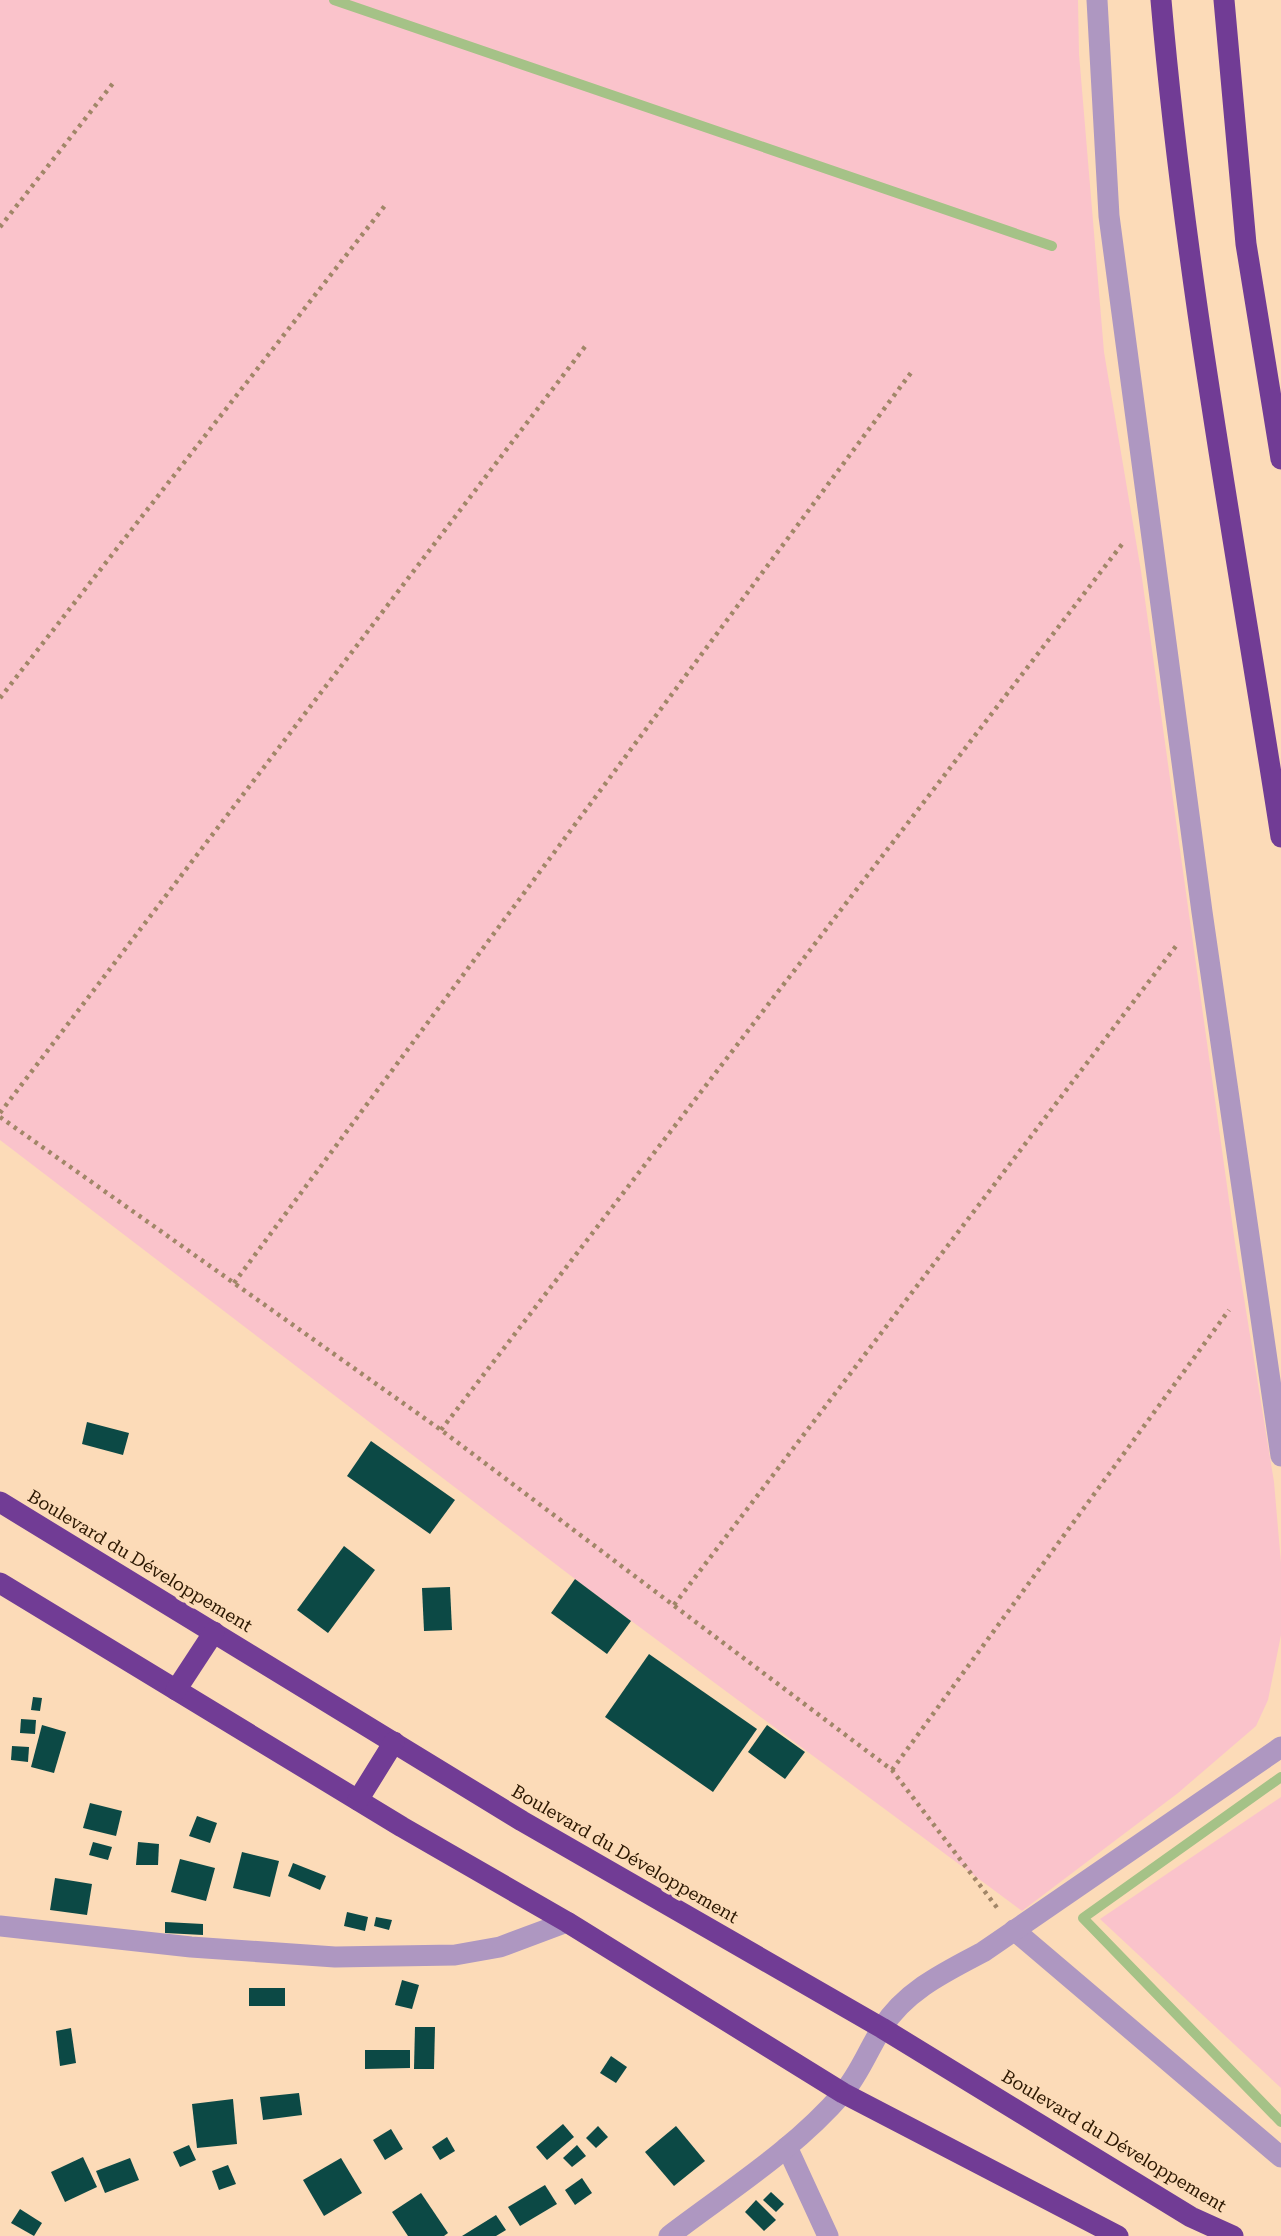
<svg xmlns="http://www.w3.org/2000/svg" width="1281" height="2236" font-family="'Roboto Serif',serif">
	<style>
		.green { fill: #fac3cb }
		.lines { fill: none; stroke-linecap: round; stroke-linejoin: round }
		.stream { stroke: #a5c287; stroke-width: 10 }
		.building { fill: #0c4945 }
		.path { stroke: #a18668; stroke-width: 4.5; stroke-dasharray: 3.5 5; stroke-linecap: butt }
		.street { stroke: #ae97c1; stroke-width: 21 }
		.highway { stroke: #713c95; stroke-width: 21 }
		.labels { text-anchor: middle; stroke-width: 7; stroke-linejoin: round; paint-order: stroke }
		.street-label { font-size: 18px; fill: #2b1700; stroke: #fcdbb8 }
	</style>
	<rect width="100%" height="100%" fill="#fcdbb8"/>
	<g class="green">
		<polygon points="0,0 1078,0 1079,54 1104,352 1141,571 1235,1243 1274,1482 1281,1563 1281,1635 1268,1700 1256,1726 1178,1793 1022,1911 575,1579 0,1140"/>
		<polygon points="1281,1797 1281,2088 1100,1919"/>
	</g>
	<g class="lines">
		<g class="stream">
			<polyline points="334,0 1052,246"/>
			<polyline points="1281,1777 1083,1918 1281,2122"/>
		</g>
	</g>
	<g class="building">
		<polygon points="87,1422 129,1433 123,1455 82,1444"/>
		<polygon points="371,1441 455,1500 430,1534 347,1476"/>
		<polygon points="344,1546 375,1570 328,1633 297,1610"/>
		<polygon points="575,1579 631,1621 607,1654 551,1613"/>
		<polygon points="450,1587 452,1630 424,1631 422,1588"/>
		<polygon points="649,1654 757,1729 713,1792 605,1717"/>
		<polygon points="33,1697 42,1698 40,1711 31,1710"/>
		<polygon points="21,1719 36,1720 35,1734 20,1733"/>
		<polygon points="42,1725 66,1732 54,1773 31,1767"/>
		<polygon points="767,1725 805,1752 785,1779 748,1752"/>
		<polygon points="12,1746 29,1747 28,1762 11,1760"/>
		<polygon points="90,1803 122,1811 116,1836 83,1828"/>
		<polygon points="197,1816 217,1823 210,1843 189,1836"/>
		<polygon points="93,1842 112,1847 108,1860 89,1855"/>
		<polygon points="138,1842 159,1844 158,1865 136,1865"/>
		<polygon points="242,1852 279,1861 270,1897 233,1888"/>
		<polygon points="180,1859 215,1868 206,1901 171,1892"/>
		<polygon points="293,1863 326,1876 320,1890 288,1876"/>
		<polygon points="55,1878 92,1884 87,1915 50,1910"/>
		<polygon points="347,1912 368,1917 365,1931 344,1926"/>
		<polygon points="376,1917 392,1920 389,1930 374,1926"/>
		<polygon points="165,1922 203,1924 203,1935 165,1933"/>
		<polygon points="402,1980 419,1985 412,2009 395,2005"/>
		<rect x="249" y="1988" width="36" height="18"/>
		<polygon points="415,2027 435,2027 434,2069 414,2069"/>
		<polygon points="71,2028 76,2063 60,2066 56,2031"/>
		<polygon points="365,2050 410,2050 410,2068 365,2069"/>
		<polygon points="611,2056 627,2067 616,2083 600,2073"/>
		<polygon points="299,2093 302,2115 263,2120 260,2097"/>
		<polygon points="233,2099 237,2144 197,2148 192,2104"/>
		<polygon points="563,2124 574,2137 547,2160 536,2147"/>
		<polygon points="598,2126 608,2137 596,2148 586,2138"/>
		<polygon points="676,2126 705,2161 674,2186 645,2152"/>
		<polygon points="391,2129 403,2149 385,2160 373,2140"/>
		<polygon points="447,2137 455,2151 440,2160 432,2147"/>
		<polygon points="189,2145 196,2160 180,2167 173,2152"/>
		<polygon points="577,2145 586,2156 572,2167 563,2158"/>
		<polygon points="83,2157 97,2187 65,2202 51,2172"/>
		<polygon points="130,2158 139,2180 105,2193 96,2171"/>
		<polygon points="341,2158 362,2193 324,2216 303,2180"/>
		<polygon points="228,2165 236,2184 219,2190 212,2171"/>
		<polygon points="582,2178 592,2193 575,2205 565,2190"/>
		<polygon points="545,2185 557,2204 520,2226 508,2207"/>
		<polygon points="771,2192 784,2204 776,2212 763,2200"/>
		<polygon points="421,2193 448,2233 444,2236 408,2236 392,2212"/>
		<polygon points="756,2200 776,2220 764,2231 745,2212"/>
		<polygon points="20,2209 42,2223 34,2236 11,2223"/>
		<polygon points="496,2215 506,2230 496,2236 462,2236"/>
	</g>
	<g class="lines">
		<g class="path">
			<polyline points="0,227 114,82"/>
			<polyline points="0,698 387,203"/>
			<polyline points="0,1113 587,344"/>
			<polyline points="0,1117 441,1430 892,1770 998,1909"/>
			<polyline points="234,1283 913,370"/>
			<polyline points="441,1430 1123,543"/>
			<polyline points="674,1605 1176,946"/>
			<polyline points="892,1770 1229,1310"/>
		</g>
		<g class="street">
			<polyline points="1097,0 1109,216 1202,912 1281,1456"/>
			<polyline points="0,1926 191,1947 335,1957 455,1955 500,1947 567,1922"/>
			<polyline points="1014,1930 1281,2157"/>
			<polyline points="787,2147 828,2236"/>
			<path d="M669,2236C728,2191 795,2149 843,2093C860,2073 868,2050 882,2028C905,1991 945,1972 983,1952L1281,1747"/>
		</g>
		<g class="highway">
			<path d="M1161,0C1185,280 1238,559 1281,837"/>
			<polyline points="1224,0 1246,244 1281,459"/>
			<polyline points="0,1502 522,1821 882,2028 1191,2217 1233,2236"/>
			<polyline points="0,1583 402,1827 567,1922 843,2093 1118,2236"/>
			<polyline points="176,1690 214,1632"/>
			<polyline points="358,1800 394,1742"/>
		</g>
	</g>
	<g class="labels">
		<g class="street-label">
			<text transform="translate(140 1561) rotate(31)" y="6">Boulevard du Développement</text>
			<text transform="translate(625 1854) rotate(30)" y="6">Boulevard du Développement</text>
			<text transform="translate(1114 2141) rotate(31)" y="6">Boulevard du Développement</text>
		</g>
	</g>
</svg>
